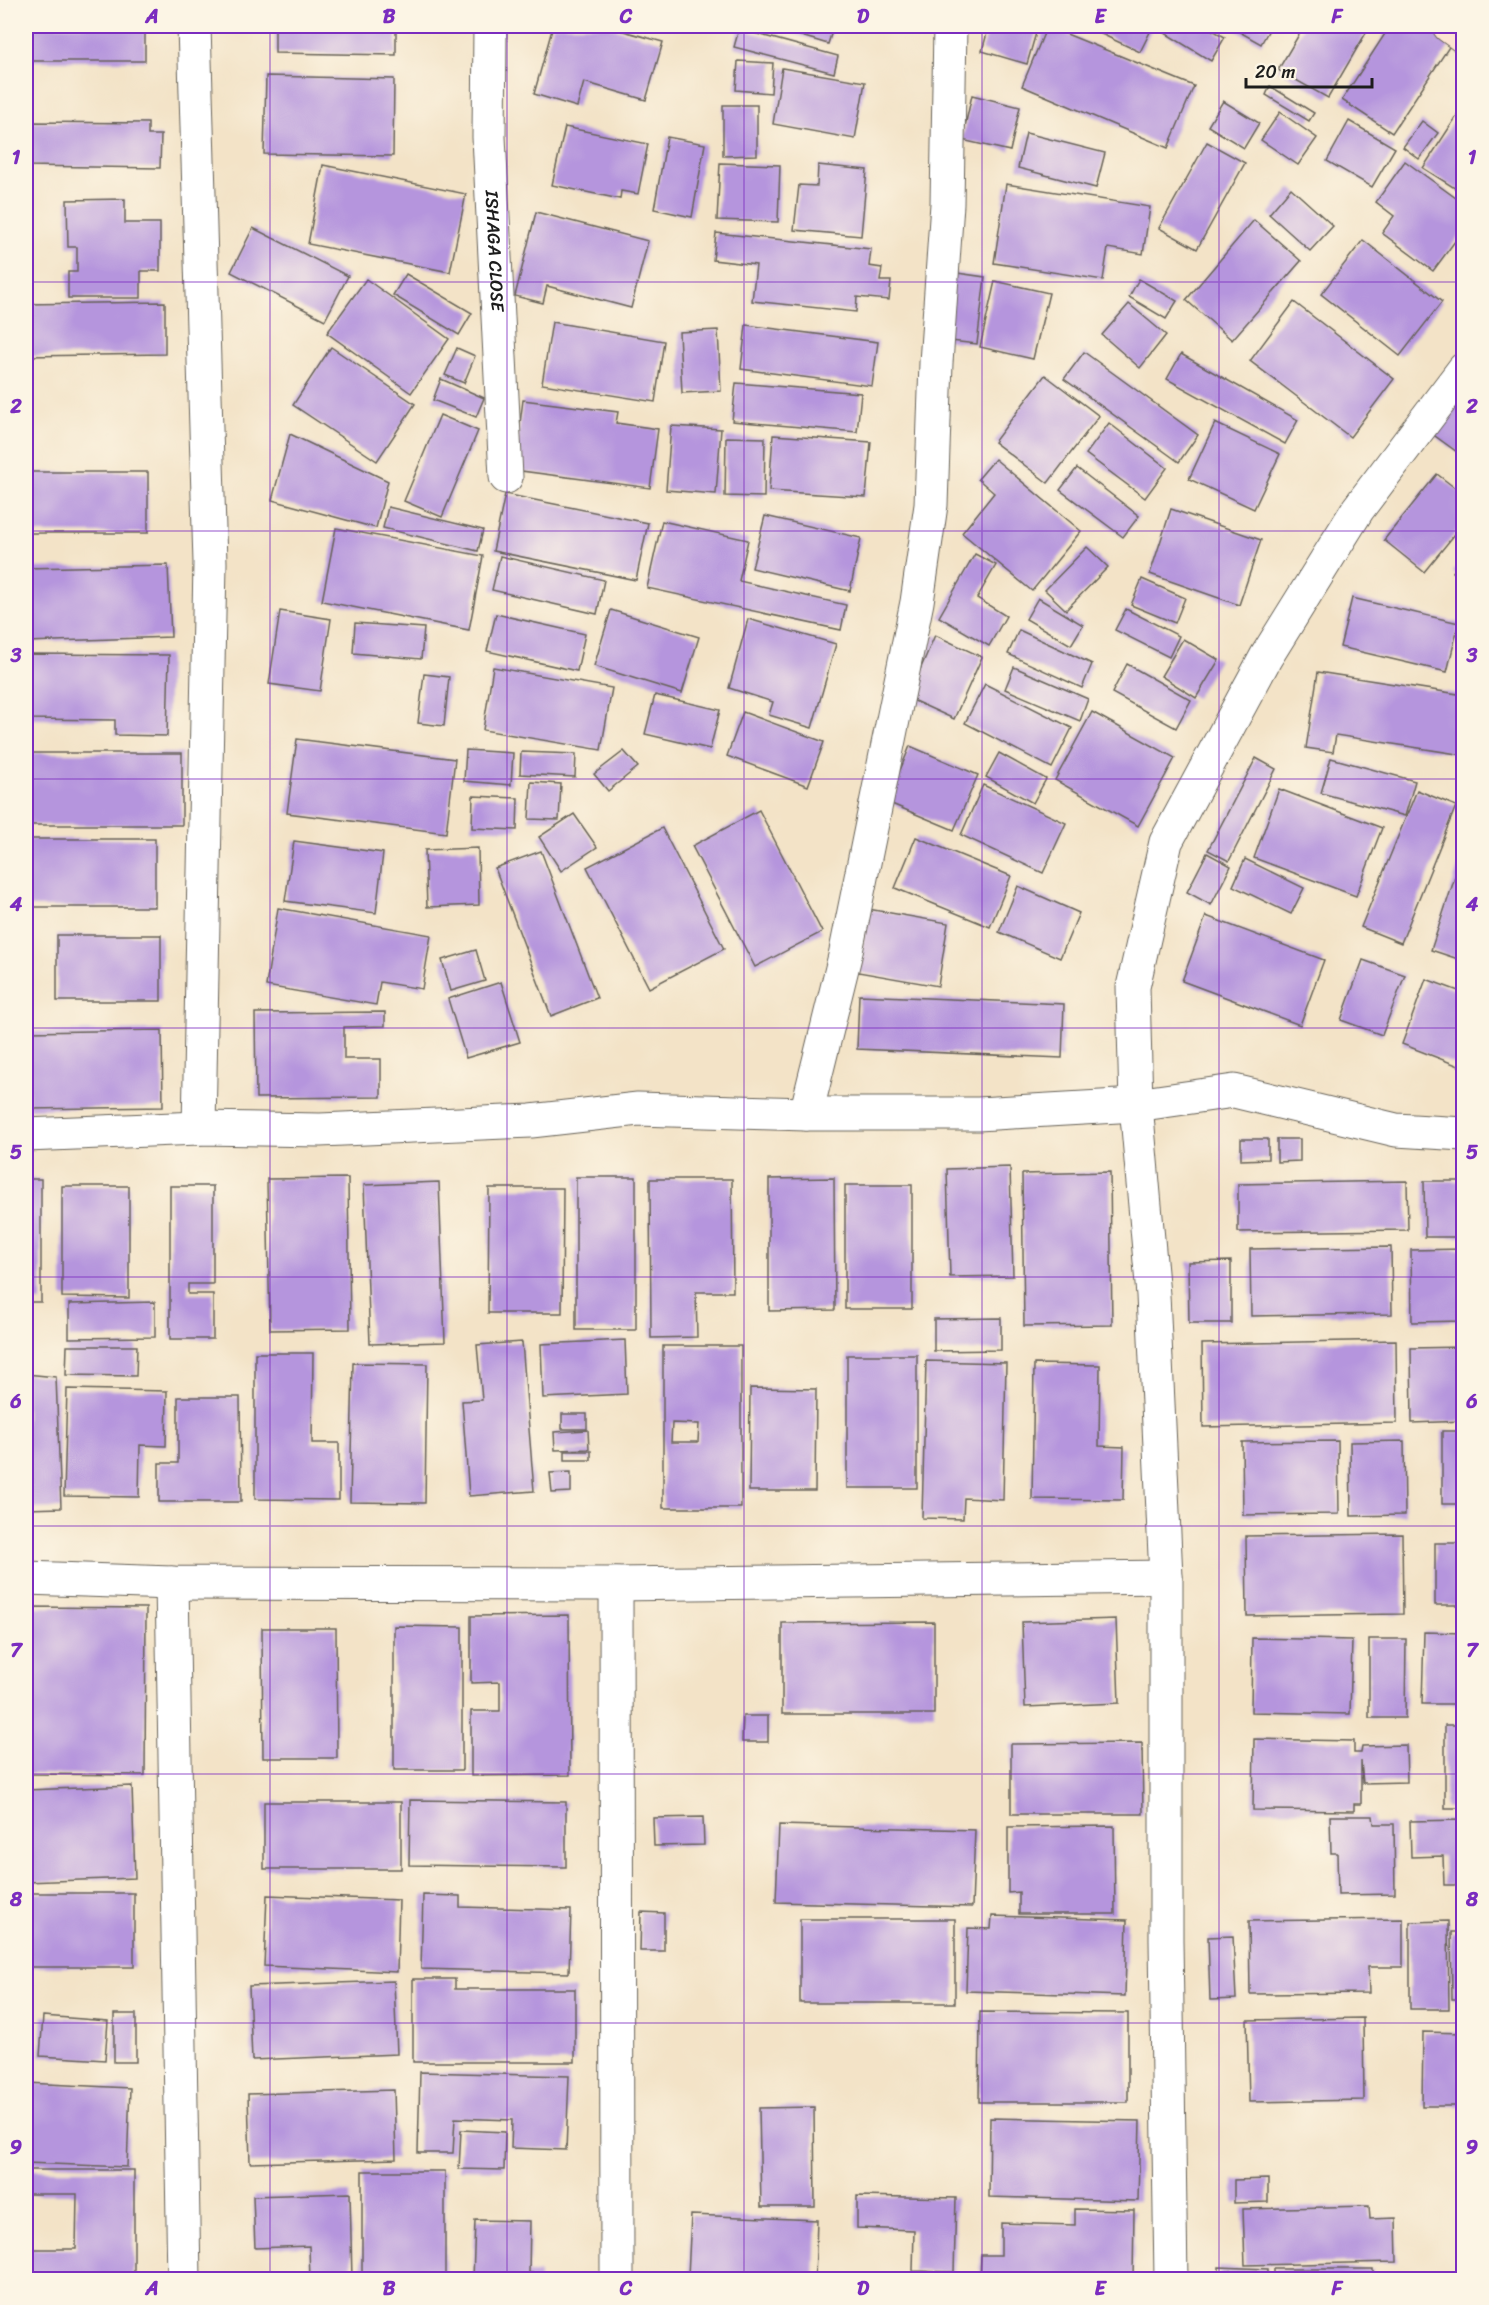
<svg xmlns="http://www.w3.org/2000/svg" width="1489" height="2305" font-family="Sriracha,sans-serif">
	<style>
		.building { fill: #b595dd; fill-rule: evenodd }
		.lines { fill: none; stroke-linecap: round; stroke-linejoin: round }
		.street-casing { stroke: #676258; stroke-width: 35 }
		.secondary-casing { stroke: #676258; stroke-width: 35 }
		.street { stroke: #fff; stroke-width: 33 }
		.secondary { stroke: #fde4d1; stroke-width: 33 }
		.grid { fill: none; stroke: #7b2cbf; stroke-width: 1.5; stroke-opacity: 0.55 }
		.labels { text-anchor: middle; stroke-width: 4.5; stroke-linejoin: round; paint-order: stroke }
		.street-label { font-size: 18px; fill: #1c1c1c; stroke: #fcf5e5 }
		.neatline { fill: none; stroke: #7b2cbf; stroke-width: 2 }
		.grid-label { font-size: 20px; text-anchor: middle; font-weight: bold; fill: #7b2cbf }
	</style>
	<rect width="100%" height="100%" fill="#fcf5e5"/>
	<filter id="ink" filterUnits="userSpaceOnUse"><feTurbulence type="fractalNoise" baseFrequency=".0167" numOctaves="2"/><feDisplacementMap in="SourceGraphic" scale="12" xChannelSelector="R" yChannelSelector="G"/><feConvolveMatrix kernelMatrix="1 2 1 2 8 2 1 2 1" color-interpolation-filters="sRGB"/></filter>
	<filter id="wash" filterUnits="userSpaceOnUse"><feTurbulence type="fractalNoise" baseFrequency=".008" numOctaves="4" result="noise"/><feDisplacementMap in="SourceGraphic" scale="24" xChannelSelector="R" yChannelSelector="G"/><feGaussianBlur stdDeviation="1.35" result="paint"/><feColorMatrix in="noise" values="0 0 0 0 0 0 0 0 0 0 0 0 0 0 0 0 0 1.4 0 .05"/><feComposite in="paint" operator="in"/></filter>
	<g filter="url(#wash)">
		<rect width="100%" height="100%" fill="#f3e3c7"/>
		<g id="blocks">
			<g class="building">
				<rect x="26" y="26" width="119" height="35"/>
				<polygon points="275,26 396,26 396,55 275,53"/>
				<polygon points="553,26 605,26 663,42 646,100 584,82 577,107 534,94"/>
				<polygon points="768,26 824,26 833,28 828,44"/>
				<polygon points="989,26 1038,26 1027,64 982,51"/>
				<polygon points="1047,26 1194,86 1168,148 1022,86"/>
				<polygon points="1084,26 1153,26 1140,52"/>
				<polygon points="1169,26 1205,26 1225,37 1211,61 1165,33"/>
				<polygon points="1229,26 1271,26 1261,44"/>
				<polygon points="1304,26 1370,26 1328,98 1278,70"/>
				<polygon points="1390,26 1424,26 1451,44 1392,133 1342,100"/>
				<polygon points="739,29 838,56 834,73 734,47"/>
				<polygon points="738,61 773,63 771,93 736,90"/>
				<polygon points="782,68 865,82 855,139 773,124"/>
				<polygon points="266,76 394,79 393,156 264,154"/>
				<polygon points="1270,86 1314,113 1309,121 1266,95"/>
				<polygon points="972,95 1020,107 1010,151 962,140"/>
				<polygon points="1223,101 1259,123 1244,148 1208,126"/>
				<polygon points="723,105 757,105 757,155 723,156"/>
				<polygon points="1464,105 1464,194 1423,168"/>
				<polygon points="1280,112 1317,138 1298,165 1261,140"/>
				<polygon points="1349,121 1395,148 1372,187 1327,161"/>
				<polygon points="1422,121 1438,133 1419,159 1403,147"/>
				<polygon points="26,122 148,123 148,135 161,135 160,168 26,166"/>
				<polygon points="565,127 648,144 638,194 621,191 620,199 552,185"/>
				<polygon points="1026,133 1105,153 1096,188 1018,168"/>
				<polygon points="667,137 705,144 692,217 654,209"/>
				<polygon points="1207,142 1245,163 1197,249 1159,228"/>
				<polygon points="1405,161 1464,204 1464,229 1433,271 1382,233 1394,216 1376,202"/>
				<polygon points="720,163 780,165 778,222 717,220"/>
				<polygon points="323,165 466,194 450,272 308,244"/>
				<polygon points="818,165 867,170 861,236 794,230 799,185 817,186"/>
				<polygon points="1006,184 1150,207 1143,254 1108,248 1103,280 994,263"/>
				<polygon points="1291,188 1333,226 1310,251 1269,214"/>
				<polygon points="125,199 125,223 160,223 160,271 141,271 141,298 68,298 68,272 77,272 77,247 68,247 67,200"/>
				<polygon points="536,212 648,241 631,308 547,286 543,303 515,296"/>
				<polygon points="1254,220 1301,261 1232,340 1186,300"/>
				<polygon points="253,228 348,276 325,320 231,272"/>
				<polygon points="716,233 871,249 869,266 882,268 880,281 891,281 889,300 857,297 856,312 752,301 756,265 713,260"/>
				<polygon points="1363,240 1442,302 1400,356 1321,294"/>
				<polygon points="950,272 985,277 977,344 942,340"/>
				<polygon points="406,274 472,313 459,335 393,295"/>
				<polygon points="366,279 449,339 411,393 327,333"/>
				<polygon points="1139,279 1177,301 1166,319 1129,297"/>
				<polygon points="995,281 1049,293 1033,359 980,347"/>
				<polygon points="165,302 165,354 26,356 26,304"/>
				<polygon points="1294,302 1394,379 1350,437 1250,361"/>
				<polygon points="1129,304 1166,335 1140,368 1102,335"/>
				<polygon points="552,322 664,341 655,402 542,384"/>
				<polygon points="746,325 878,342 872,386 741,369"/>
				<polygon points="718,330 721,391 682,393 679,332"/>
				<polygon points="331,347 415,404 377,461 293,405"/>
				<polygon points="457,348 475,356 464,383 445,375"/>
				<polygon points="1084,352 1198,435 1179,462 1064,379"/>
				<polygon points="1181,354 1298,420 1285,444 1167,379"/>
				<polygon points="1045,375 1099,416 1048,483 994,442"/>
				<polygon points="441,379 484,398 476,417 433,400"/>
				<polygon points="736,383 861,393 857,432 732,421"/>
				<polygon points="1464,390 1464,457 1431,433"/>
				<polygon points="523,400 618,412 616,423 658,429 650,488 514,470"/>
				<polygon points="440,415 478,431 442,517 404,501"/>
				<polygon points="1109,423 1167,468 1145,498 1086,454"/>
				<polygon points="1215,423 1280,454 1254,509 1189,479"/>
				<polygon points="671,426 721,429 716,494 666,490"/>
				<polygon points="290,434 388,481 376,528 272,500"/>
				<polygon points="773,435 871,442 866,497 769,491"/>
				<polygon points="726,437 765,438 764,497 725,496"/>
				<polygon points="995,459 1081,531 1032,591 962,533 994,493 978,479"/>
				<polygon points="1077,468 1139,516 1123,537 1060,490"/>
				<rect x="26" y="472" width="122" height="61"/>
				<polygon points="1437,474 1464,495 1464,523 1424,572 1384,540"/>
				<polygon points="505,494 648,523 636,580 493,551"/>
				<polygon points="388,507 483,530 478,551 383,528"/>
				<polygon points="1171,509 1261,540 1239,605 1150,574"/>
				<polygon points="765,516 861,538 850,591 752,568"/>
				<polygon points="662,521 748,540 739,581 846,605 841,630 647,588"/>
				<polygon points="336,528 483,556 469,630 322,601"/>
				<polygon points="1087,547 1108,567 1066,610 1045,590"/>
				<polygon points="975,554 996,565 977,598 1006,616 989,646 939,617"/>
				<polygon points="500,556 604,580 597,614 492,590"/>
				<polygon points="1464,559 1464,581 1453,572"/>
				<polygon points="168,565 171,637 26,642 26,568"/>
				<polygon points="1142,579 1185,598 1175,623 1131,605"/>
				<polygon points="1038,598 1083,625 1071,645 1026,619"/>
				<polygon points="1352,598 1459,623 1447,672 1340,647"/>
				<polygon points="1126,609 1179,636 1169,657 1115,630"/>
				<polygon points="611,610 699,637 682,693 594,666"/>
				<polygon points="280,611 331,619 320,691 269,684"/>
				<polygon points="496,614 585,634 577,671 487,651"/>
				<polygon points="748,619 836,644 812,728 769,715 773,702 729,688"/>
				<polygon points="355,623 424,628 421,659 353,653"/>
				<polygon points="1019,630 1092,664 1082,688 1008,654"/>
				<polygon points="935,635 982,657 954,719 908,698"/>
				<polygon points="1183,639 1219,660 1196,698 1161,676"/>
				<polygon points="26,654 169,655 167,736 115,735 115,720 26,719"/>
				<polygon points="1127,664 1191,700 1176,728 1112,693"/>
				<polygon points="493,667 612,688 601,750 483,730"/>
				<polygon points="1014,667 1088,699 1080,721 1005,689"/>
				<polygon points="1318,672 1464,695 1464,755 1336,735 1333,752 1306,748"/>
				<polygon points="424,674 449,677 444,726 418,723"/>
				<polygon points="985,684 1072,728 1052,768 965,723"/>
				<polygon points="655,695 720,710 710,749 645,734"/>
				<polygon points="743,712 824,742 808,786 727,756"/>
				<polygon points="1092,712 1175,758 1138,826 1055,780"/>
				<polygon points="297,739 455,759 446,833 287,813"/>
				<polygon points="910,746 978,775 954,830 887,802"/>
				<polygon points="466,750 513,753 511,785 464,781"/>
				<polygon points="624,751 638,767 608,791 594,774"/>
				<polygon points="521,752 576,754 575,777 520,774"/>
				<rect x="26" y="753" width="156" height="72"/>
				<polygon points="999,753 1046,779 1033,803 986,777"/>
				<polygon points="1256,758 1276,769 1229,861 1208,850"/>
				<polygon points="1331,758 1415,781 1405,816 1321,793"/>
				<polygon points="531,782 561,784 559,820 529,819"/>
				<polygon points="983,785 1066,823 1043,873 961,835"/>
				<polygon points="1279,789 1382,828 1356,896 1254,858"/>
				<polygon points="1417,790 1456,806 1401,943 1361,927"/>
				<polygon points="473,796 518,798 517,830 472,828"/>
				<polygon points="759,810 822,932 755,967 692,846"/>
				<polygon points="574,814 597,847 561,871 539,837"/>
				<polygon points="662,828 724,949 649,988 587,867"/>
				<polygon points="916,837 1011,876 990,927 895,888"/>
				<rect x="26" y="839" width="129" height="68"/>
				<polygon points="294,841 383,853 376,913 285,901"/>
				<polygon points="478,848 479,905 427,907 425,850"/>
				<polygon points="541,851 597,998 551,1016 495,868"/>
				<polygon points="1207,853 1231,866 1211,905 1187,892"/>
				<polygon points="1463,853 1464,853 1464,961 1431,950"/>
				<polygon points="1245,859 1304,888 1291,914 1233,886"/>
				<polygon points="1018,886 1079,913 1060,958 999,932"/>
				<polygon points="278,908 431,935 422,989 380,982 376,1005 266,986"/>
				<polygon points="868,909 948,923 938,986 858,972"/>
				<polygon points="1206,916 1324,960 1300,1025 1182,981"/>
				<rect x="57" y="935" width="104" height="66"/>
				<polygon points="476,950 485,981 451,991 442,960"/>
				<polygon points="1363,960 1405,975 1382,1035 1341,1020"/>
				<polygon points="1426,979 1464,993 1464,1068 1402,1044"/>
				<polygon points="501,982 520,1042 466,1058 448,999"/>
				<polygon points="859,995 1064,1004 1062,1058 857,1049"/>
				<polygon points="385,1012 385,1026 344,1027 344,1059 381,1059 381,1097 256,1098 255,1013"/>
				<polygon points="162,1030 163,1107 29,1109 27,1032"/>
				<polygon points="1241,1139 1268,1139 1268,1159 1241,1160"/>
				<polygon points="1277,1139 1300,1139 1300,1161 1277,1162"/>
				<polygon points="1010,1167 1013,1276 950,1277 947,1169"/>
				<polygon points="1110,1172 1112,1325 1024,1326 1022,1174"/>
				<rect x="576" y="1177" width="60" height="153"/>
				<polygon points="348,1178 350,1329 270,1330 267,1179"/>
				<polygon points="834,1178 835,1310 769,1311 769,1179"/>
				<rect x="26" y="1179" width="15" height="123"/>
				<polygon points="650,1179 732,1179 733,1292 696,1292 697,1337 651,1338"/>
				<polygon points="1407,1181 1408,1230 1238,1232 1238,1184"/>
				<polygon points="1424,1181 1464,1181 1464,1237 1425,1237"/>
				<polygon points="439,1182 445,1342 370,1344 364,1185"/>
				<rect x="845" y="1185" width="67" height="124"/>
				<polygon points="62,1186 129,1186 129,1298 62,1297"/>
				<polygon points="170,1186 213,1186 213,1284 188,1284 188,1294 213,1294 213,1339 170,1339"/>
				<polygon points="489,1188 563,1188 562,1313 488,1313"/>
				<polygon points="1391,1247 1392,1314 1251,1316 1250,1249"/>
				<polygon points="1464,1249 1464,1321 1412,1322 1411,1250"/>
				<polygon points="1231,1261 1231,1323 1189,1323 1188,1262"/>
				<polygon points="155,1302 155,1337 69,1338 69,1304"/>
				<polygon points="1001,1318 1001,1350 934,1351 934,1319"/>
				<polygon points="625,1340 627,1394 543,1398 541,1344"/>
				<polygon points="1396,1340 1397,1423 1203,1427 1202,1344"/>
				<polygon points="522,1342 534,1491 469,1496 462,1401 482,1400 477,1345"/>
				<polygon points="67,1346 137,1346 136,1376 66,1375"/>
				<path d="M663,1346H741V1508H663ZM672,1423L699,1424L698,1442H671Z"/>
				<polygon points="1464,1347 1464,1421 1412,1423 1411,1348"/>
				<polygon points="255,1353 313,1353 312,1443 339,1443 339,1500 255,1499"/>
				<rect x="847" y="1355" width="70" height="133"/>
				<polygon points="926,1361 1006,1363 1003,1500 964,1498 963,1519 922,1518"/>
				<polygon points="353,1363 427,1364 425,1503 350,1502"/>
				<polygon points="1034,1364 1100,1365 1099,1446 1124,1447 1123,1500 1032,1499"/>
				<polygon points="26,1374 56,1377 61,1508 26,1509"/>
				<polygon points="750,1388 816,1389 815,1491 749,1491"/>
				<polygon points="67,1389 167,1391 166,1446 140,1445 139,1497 64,1496"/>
				<polygon points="178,1397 240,1397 241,1502 159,1502 159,1463 178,1463"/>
				<rect x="562" y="1414" width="25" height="15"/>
				<polygon points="588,1430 589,1449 555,1450 554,1432"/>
				<rect x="1442" y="1431" width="22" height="73"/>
				<polygon points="1338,1441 1339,1514 1243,1515 1242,1442"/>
				<polygon points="1404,1441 1405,1515 1351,1516 1350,1442"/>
				<rect x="565" y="1451" width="26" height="9"/>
				<polygon points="571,1472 571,1492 552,1493 550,1473"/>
				<polygon points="1402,1534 1403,1614 1247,1616 1246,1536"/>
				<rect x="1435" y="1543" width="29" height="62"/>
				<polygon points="27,1607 146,1608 145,1775 26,1774"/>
				<polygon points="569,1615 570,1775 471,1776 471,1711 500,1711 500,1682 471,1683 471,1616"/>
				<polygon points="1116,1619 1119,1703 1025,1707 1022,1622"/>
				<polygon points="934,1622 934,1714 782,1714 782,1623"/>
				<polygon points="394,1626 462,1627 462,1770 394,1770"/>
				<polygon points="262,1628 336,1628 337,1758 263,1758"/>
				<polygon points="1424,1632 1464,1633 1464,1704 1422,1704"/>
				<polygon points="1252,1638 1352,1640 1350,1714 1251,1712"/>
				<polygon points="1369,1639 1406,1639 1405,1718 1369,1718"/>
				<polygon points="743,1716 768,1716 768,1742 742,1742"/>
				<rect x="1445" y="1725" width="19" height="83"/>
				<polygon points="1254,1739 1354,1741 1354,1753 1361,1753 1362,1746 1406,1745 1407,1782 1363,1783 1361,1761 1361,1804 1354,1804 1354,1811 1253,1810"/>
				<polygon points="1142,1743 1143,1814 1011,1814 1011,1744"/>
				<polygon points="132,1786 135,1878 26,1882 26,1790"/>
				<polygon points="410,1800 566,1802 566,1867 409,1865"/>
				<rect x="264" y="1802" width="137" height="67"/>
				<polygon points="1330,1816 1373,1816 1374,1824 1394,1824 1395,1894 1338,1895 1337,1853 1331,1853"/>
				<polygon points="703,1817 704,1845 654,1846 653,1818"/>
				<polygon points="1464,1820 1464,1885 1444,1885 1443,1856 1411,1857 1410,1821"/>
				<polygon points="779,1825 975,1830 972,1907 776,1902"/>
				<polygon points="1114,1826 1115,1914 1019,1914 1019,1892 1008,1893 1008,1827"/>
				<rect x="26" y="1893" width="108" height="74"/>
				<polygon points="267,1895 399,1900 397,1972 264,1966"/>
				<polygon points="423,1895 460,1896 460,1907 571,1910 569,1973 421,1969"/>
				<polygon points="641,1912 664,1913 664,1951 640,1951"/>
				<polygon points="992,1916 1127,1920 1125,1996 966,1991 968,1928 991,1929"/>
				<rect x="800" y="1919" width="155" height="84"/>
				<polygon points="1403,1919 1403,1967 1368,1967 1369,1993 1250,1994 1249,1921"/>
				<polygon points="1448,1921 1449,2009 1410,2009 1410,1922"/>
				<polygon points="1451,1932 1464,1932 1464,1999 1452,1999"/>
				<polygon points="1233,1936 1236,1999 1210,2000 1208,1937"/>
				<polygon points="413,1979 455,1979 455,1989 575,1989 575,2062 413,2062"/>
				<polygon points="394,1981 397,2054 252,2060 249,1986"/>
				<polygon points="980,2012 1128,2013 1128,2102 979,2102"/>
				<rect x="114" y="2014" width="22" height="48"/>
				<polygon points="43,2016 108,2021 105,2060 40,2056"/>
				<polygon points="1363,2018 1364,2100 1249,2102 1247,2020"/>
				<polygon points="1423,2032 1464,2033 1464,2106 1422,2106"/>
				<polygon points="420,2072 569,2076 566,2150 511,2148 512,2120 455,2118 453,2153 418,2153"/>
				<polygon points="26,2083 130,2088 127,2167 26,2163"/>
				<polygon points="394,2090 396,2159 250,2163 248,2094"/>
				<polygon points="814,2107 815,2207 761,2207 759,2108"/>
				<polygon points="990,2118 1140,2121 1138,2201 989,2197"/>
				<polygon points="461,2130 505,2132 504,2170 459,2169"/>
				<polygon points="26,2170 134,2170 134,2280 26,2280 26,2249 76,2249 77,2194 26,2194"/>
				<rect x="362" y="2171" width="83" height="109"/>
				<polygon points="1268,2179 1268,2202 1234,2203 1234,2180"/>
				<polygon points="350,2193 352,2280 310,2280 309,2246 255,2248 253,2196"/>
				<polygon points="857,2196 956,2198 954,2272 913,2271 914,2230 857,2228"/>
				<polygon points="1369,2206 1370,2219 1396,2218 1397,2262 1245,2265 1243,2209"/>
				<polygon points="1075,2209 1134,2210 1133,2280 980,2280 981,2255 1001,2255 1001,2223 1075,2225"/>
				<polygon points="691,2215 817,2220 815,2280 688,2276"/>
				<polygon points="475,2220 530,2221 529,2273 539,2273 539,2280 473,2280"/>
				<polygon points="1219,2267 1268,2269 1268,2280 1219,2280"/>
				<rect x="1274" y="2269" width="99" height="11"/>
			</g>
		</g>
	</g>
	<g filter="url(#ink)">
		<use href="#blocks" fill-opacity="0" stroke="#676258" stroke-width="1.5"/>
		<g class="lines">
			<defs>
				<g id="street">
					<polyline points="194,26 210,563 199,1128"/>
					<path id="s1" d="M490,26L489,137L506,477"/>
					<polyline points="806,1114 845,956 917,602 931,505 936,363 947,204 950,26"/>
					<polyline points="26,1135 199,1128 320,1130 531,1121 638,1109 806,1114 978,1114 1136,1105 1234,1091 1396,1130 1464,1134"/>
					<polyline points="26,1578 172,1583 616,1584 1166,1577"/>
					<polyline points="172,1583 184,2280"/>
					<polyline points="616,1584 617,2280"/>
					<polyline points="1171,2280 1166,1940 1166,1577 1153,1295 1136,1105 1133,987 1166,842 1266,657 1358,509 1464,369"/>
				</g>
				<polyline id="secondary" points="1449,26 1464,37"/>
			</defs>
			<use href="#street" class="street-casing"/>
			<use href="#secondary" class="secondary-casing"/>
			<use href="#street" class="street"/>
			<use href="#secondary" class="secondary"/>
		</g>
	</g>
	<path class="grid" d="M270,26V2280M507,26V2280M744,26V2280M982,26V2280M1219,26V2280M26,282H1464M26,531H1464M26,779H1464M26,1028H1464M26,1277H1464M26,1526H1464M26,1774H1464M26,2023H1464"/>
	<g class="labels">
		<g class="street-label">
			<text dy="6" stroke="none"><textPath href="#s1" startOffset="225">ISHAGA CLOSE</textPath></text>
		</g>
	</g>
	<rect width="1489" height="2305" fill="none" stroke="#fcf5e5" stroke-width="66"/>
	<path d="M1246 78v9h126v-9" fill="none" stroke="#1c1c1c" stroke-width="3"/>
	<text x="1255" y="78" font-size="18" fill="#1c1c1c" stroke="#fcf5e5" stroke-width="4.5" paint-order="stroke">20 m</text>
	<rect x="33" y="33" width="1423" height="2239" class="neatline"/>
	<g class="grid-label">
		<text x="152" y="23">A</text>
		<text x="389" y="23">B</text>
		<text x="626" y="23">C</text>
		<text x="863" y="23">D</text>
		<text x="1100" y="23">E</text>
		<text x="1337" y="23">F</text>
		<text x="16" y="164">1</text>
		<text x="1472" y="164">1</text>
		<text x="16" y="413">2</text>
		<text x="1472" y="413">2</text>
		<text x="16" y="662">3</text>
		<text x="1472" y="662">3</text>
		<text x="16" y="911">4</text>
		<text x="1472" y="911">4</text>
		<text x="16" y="1159">5</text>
		<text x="1472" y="1159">5</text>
		<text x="16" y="1408">6</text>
		<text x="1472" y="1408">6</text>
		<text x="16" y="1657">7</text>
		<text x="1472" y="1657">7</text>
		<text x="16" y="1906">8</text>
		<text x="1472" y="1906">8</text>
		<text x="16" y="2154">9</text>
		<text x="1472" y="2154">9</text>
		<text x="152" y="2295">A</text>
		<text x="389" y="2295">B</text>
		<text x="626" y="2295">C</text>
		<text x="863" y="2295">D</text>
		<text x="1100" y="2295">E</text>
		<text x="1337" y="2295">F</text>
	</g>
</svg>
